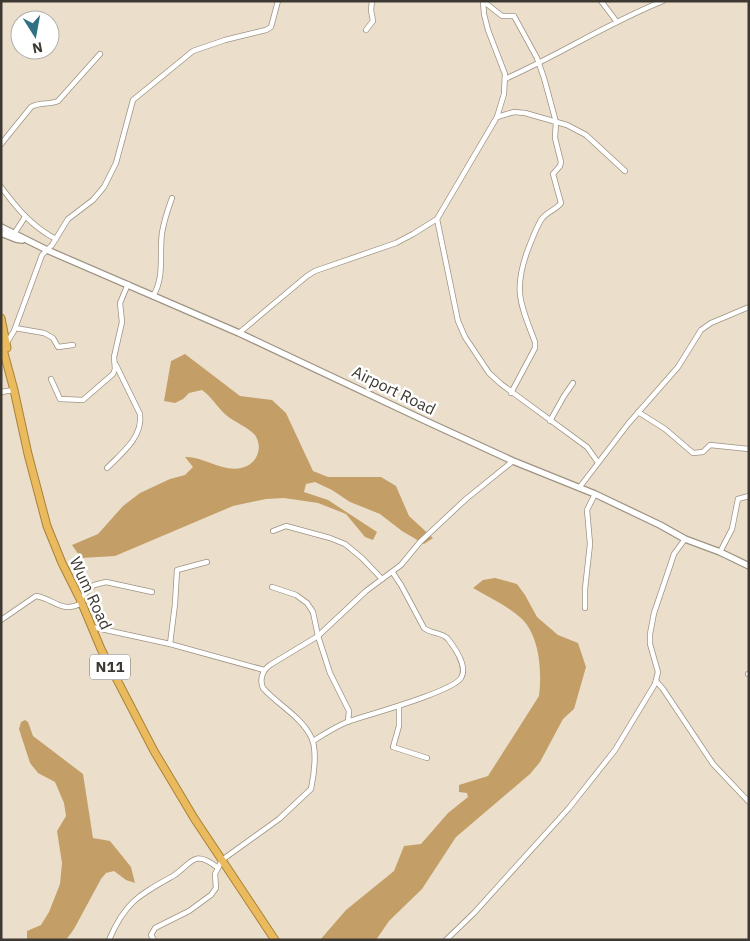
<svg xmlns="http://www.w3.org/2000/svg" width="750" height="941" font-family="'IBM Plex Sans',sans-serif">
	<style>
		.forest { fill: #c39f67 }
		.lines { fill: none; stroke-linecap: round; stroke-linejoin: round }
		.minor-casing { stroke: #9e9382; stroke-width: 6 }
		.secondary-casing { stroke: #9e9382; stroke-width: 8 }
		.trunk-casing { stroke: #aa8134; stroke-width: 9 }
		.minor { stroke: #fff; stroke-width: 4.5 }
		.secondary { stroke: #fff; stroke-width: 5.5 }
		.trunk { stroke: #eaba5e; stroke-width: 7 }
		.labels { text-anchor: middle; stroke-width: 5; stroke-linejoin: round; paint-order: stroke }
		.shield { fill: #fff; stroke: #77746f; stroke-width: 1 }
		.shield-label { font-size: 15px; font-weight: bold; fill: #3d3831 }
		.street-label { font-size: 16px; fill: #3d3831; stroke: #fff }
	</style>
	<rect width="100%" height="100%" fill="#ebdfcc"/>
	<g class="forest">
		<path d="M185,354L240,396L272,400L286,413L313,471L328,477H381L396,486L409,516L433,538L424,544L402,531L380,514L350,502L332,490L315,482L306,484L304,492L328,500L377,532L373,540L365,537L346,514L318,503L284,498L266,499L233,506L115,556L81,558L72,545L98,534L123,506L140,493L170,479L185,475L193,467L185,457C203,456 221,472 241,468C256,465 264,449 255,435C248,427 234,422 226,415C217,407 212,397 202,390L189,393L183,399L175,403L164,401L171,361Z"/>
		<path d="M495,578L517,584L525,595L537,617L558,635L578,643L586,667L574,709L563,719L540,762L530,774L456,837L422,889L389,921L376,940H320L346,910L394,871L404,846L421,844L448,813L468,797L467,793L459,792V785L488,776L539,696C542,672 540,637 522,619C511,608 487,596 473,588L483,580Z"/>
		<polygon points="25,720 28,722 33,736 83,774 93,838 110,841 131,867 135,883 126,880 114,871 106,873 101,879 74,929 66,940 27,940 27,931 41,925 49,912 60,884 62,863 57,831 66,816 64,803 55,782 38,773 30,763 19,729 21,722"/>
	</g>
	<g class="lines">
		<defs>
			<g id="minor">
				<path d="M483,1L502,16H514L537,58L544,78L556,122L555,138L561,162L560,166L553,174L561,203C556,210 546,212 541,220C535,230 531,242 527,252C513,292 521,305 535,342V348L511,393"/>
				<polyline points="601,1 617,22"/>
				<polyline points="366,30 373,21 371,10 372,1"/>
				<path d="M505,79C559,55 608,23 663,1"/>
				<polyline points="497,117 514,112 525,113 567,125 586,135 625,171"/>
				<path d="M1,144L31,107C39,102 49,105 58,101L100,54"/>
				<path d="M1,187C17,208 32,227 56,239"/>
				<polyline points="437,219 458,321 465,337 489,373 501,384 587,447 597,461"/>
				<polyline points="14,234 25,217"/>
				<path d="M153,296C165,277 159,254 162,233C164,220 168,209 172,198"/>
				<polyline points="15,328 44,333 53,338 58,347 73,345"/>
				<polyline points="239,333 307,276 315,271 396,243 413,234 437,219 497,117 504,94 505,74 488,30 484,14 483,1"/>
				<polyline points="6,344 14,331 42,255 52,245 68,219 93,200 104,187 116,163 133,100 193,51 225,40 266,30 271,27 278,1"/>
				<polyline points="51,379 60,399 83,400 113,374 115,369 114,357 122,322 120,303 128,284"/>
				<polyline points="1,392 14,390"/>
				<polyline points="638,412 665,429 693,453 703,452 710,445 749,449"/>
				<polyline points="550,421 564,396 573,383"/>
				<path d="M107,468C122,453 143,437 140,414L116,365"/>
				<polyline points="579,488 628,424 678,367 701,330 711,323 749,307"/>
				<polyline points="273,531 286,526 330,538 345,544 362,558 382,579"/>
				<polyline points="720,552 732,529 738,499 749,496"/>
				<polyline points="272,587 296,595 307,603 313,612 318,636 330,673 349,711 348,722"/>
				<polyline points="80,599 94,585 106,582 152,592"/>
				<polyline points="585,608 585,589 590,544 587,510 595,494"/>
				<path d="M1,620L36,596C55,599 61,614 82,603"/>
				<polyline points="92,627 170,644 264,670"/>
				<polyline points="170,644 175,604 177,570 207,562"/>
				<polyline points="748,674 749,674"/>
				<polyline points="656,681 663,689 713,764 749,802"/>
				<polyline points="399,706 399,726 393,747 427,758"/>
				<path d="M313,741C324,734 335,727 347,722C367,715 452,692 461,678C468,667 455,648 448,639C442,632 431,634 424,628L401,585L393,573"/>
				<path d="M109,940C125,902 139,895 173,876C192,864 193,848 218,868"/>
				<path d="M154,940L151,935L155,928L189,911L211,895L216,888L215,874L222,860L279,819L311,789C314,775 318,747 310,735C300,716 277,704 263,688C259,679 263,670 270,665L318,636L366,591L401,565L420,542L466,499L513,461"/>
				<polyline points="446,940 474,913 569,808 615,750 655,684 658,672 650,644 650,634 654,613 670,566 674,554 685,539"/>
			</g>
			<g id="secondary">
				<polyline points="1,227 47,250 239,333 428,422 513,461 595,494 660,525 685,539 720,552 749,566"/>
				<polyline points="1,233 16,239 22,240"/>
			</g>
			<g id="trunk">
				<polyline points="1,318 7,348"/>
				<polyline points="1,342 14,390 28,454 47,526 62,563 80,599 101,649 154,751 194,818 275,940"/>
			</g>
		</defs>
		<use href="#minor" class="minor-casing"/>
		<use href="#secondary" class="secondary-casing"/>
		<use href="#trunk" class="trunk-casing"/>
		<use href="#minor" class="minor"/>
		<use href="#secondary" class="secondary"/>
		<use href="#trunk" class="trunk"/>
	</g>
	<g class="labels">
		<rect class="shield" x="90" y="654.5" width="40" height="25" rx="4"/>
		<g class="shield-label">
			<text x="110" y="672">N11</text>
		</g>
		<g class="street-label">
			<text transform="translate(394 390) rotate(26)" y="6">Airport Road</text>
			<text transform="translate(91 593) rotate(65)" y="6">Wum Road</text>
		</g>
	</g>
	<rect width="750" height="941" fill="none" stroke="#3d3831" stroke-width="5"/>
	<g transform="translate(35 35) rotate(169)"><circle r="24" fill="#ffffff" stroke="#b1afad"/>
	<path d="M0-4L9 19L0 12L-9 19Z" fill="#2f7084"/>
	<text y="-8" font-size="14" font-weight="bold" text-anchor="middle" fill="#3d3831">N</text>
	</g>
</svg>
